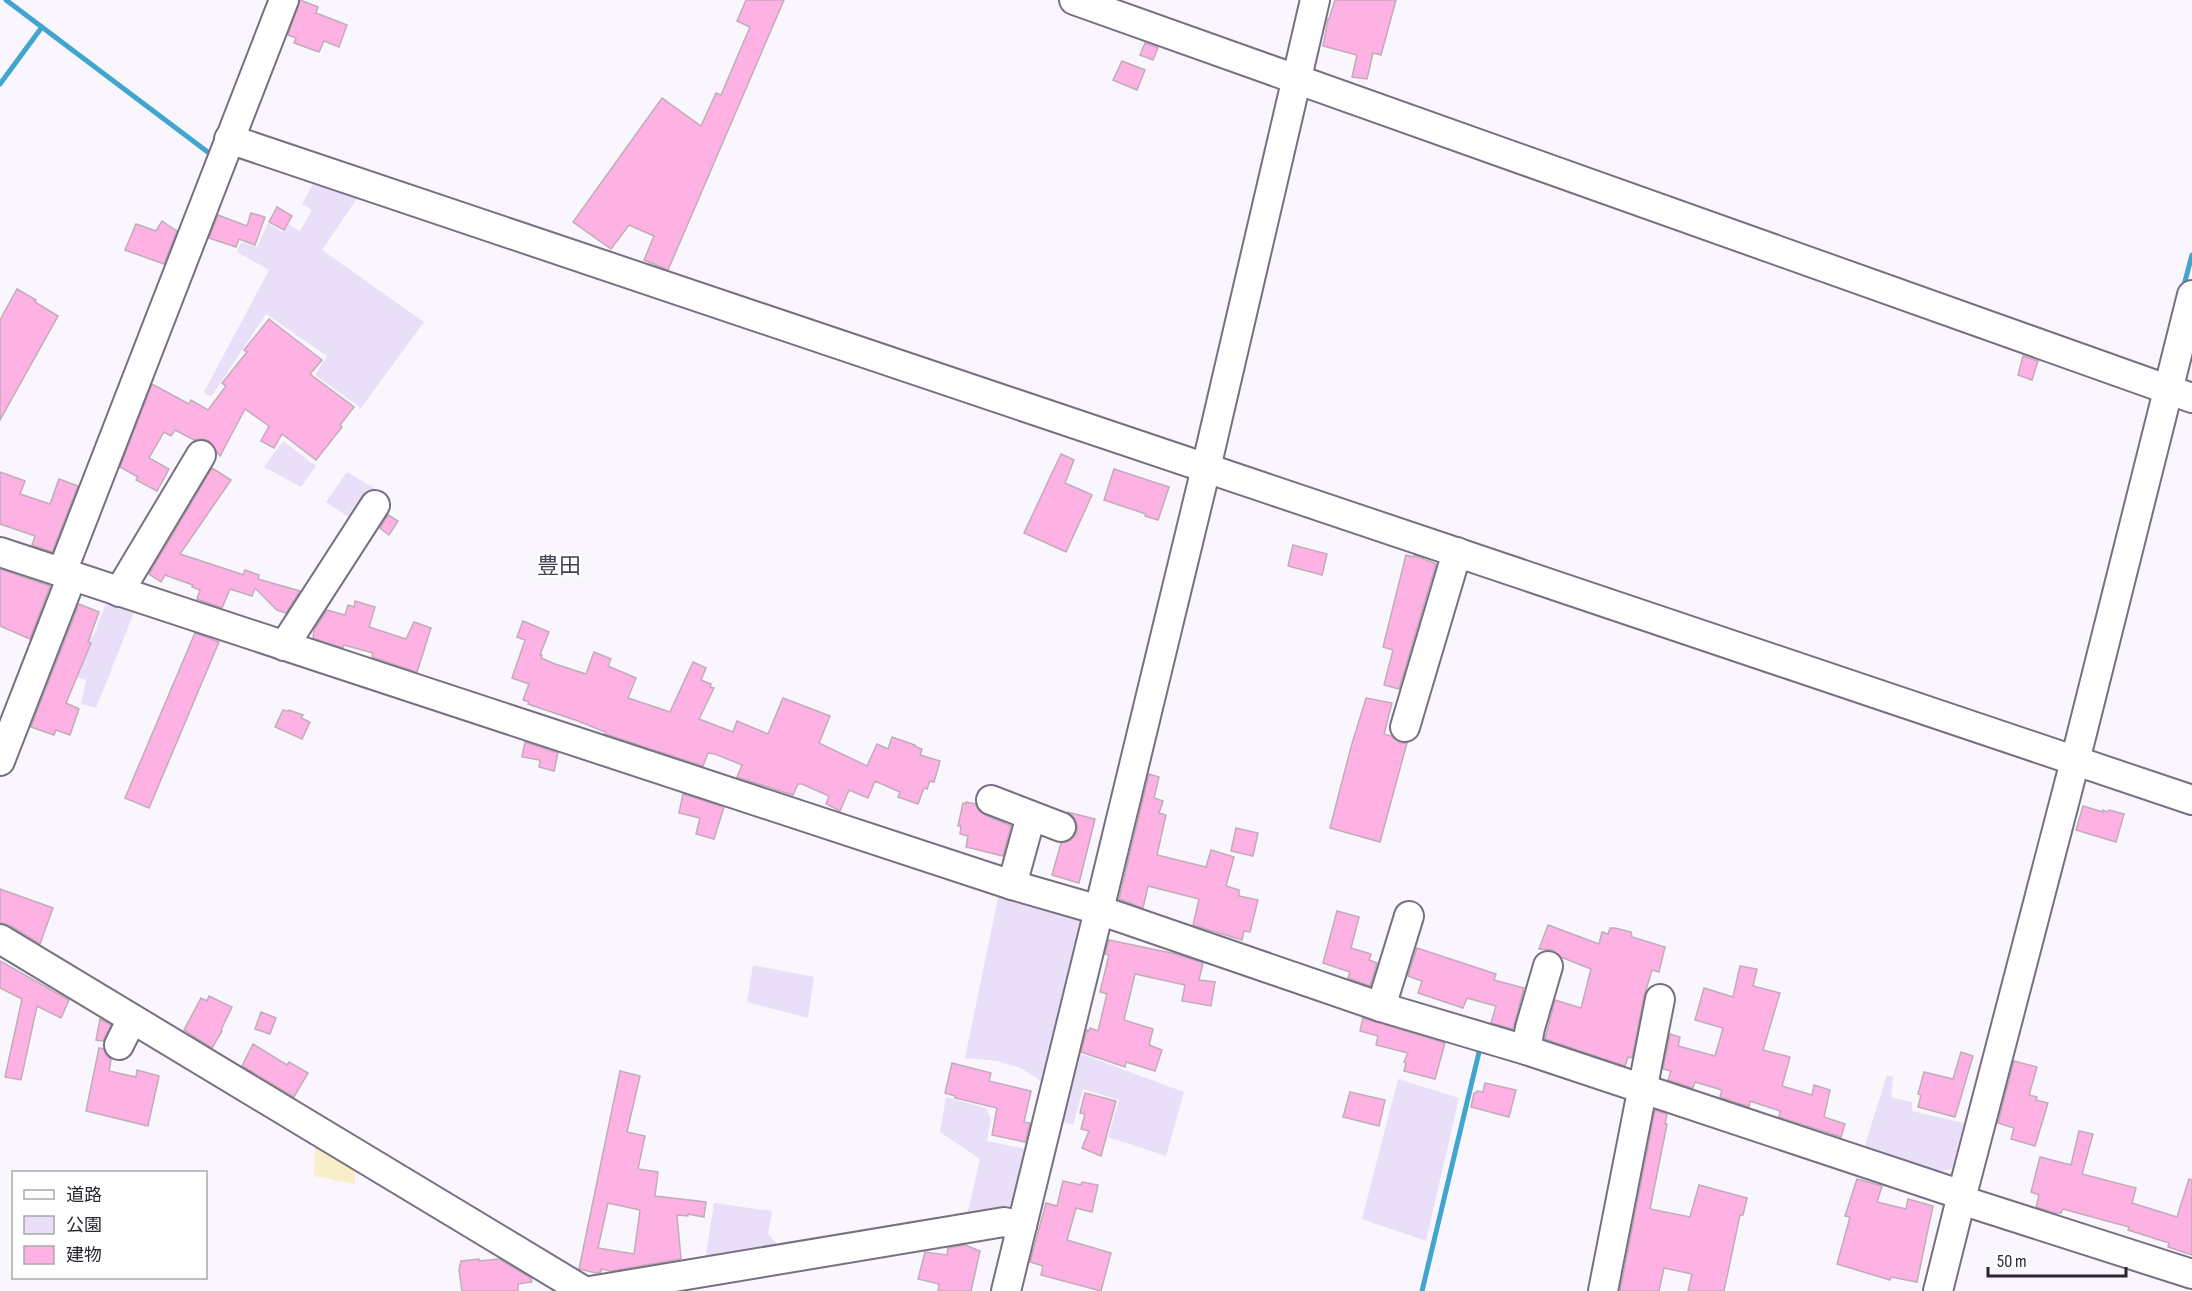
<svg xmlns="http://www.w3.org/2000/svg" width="2192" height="1291" font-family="'Sofia Sans Condensed','Noto Sans JP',sans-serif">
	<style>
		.green { fill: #e9dff8 }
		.sand { fill: #f8eec9 }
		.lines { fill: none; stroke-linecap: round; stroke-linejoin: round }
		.stream { stroke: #41a5cd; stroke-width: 5 }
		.building { fill: #feb2e3; stroke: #c1acb9; stroke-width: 1.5; fill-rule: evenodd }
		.minor-casing { stroke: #787082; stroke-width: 32 }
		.minor { stroke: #fff; stroke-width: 28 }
		.labels { text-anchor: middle; stroke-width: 4.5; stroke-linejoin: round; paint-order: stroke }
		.quarter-label { font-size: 22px; fill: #484152; stroke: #fff }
	</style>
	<rect width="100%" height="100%" fill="#f9f6fe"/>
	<g class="green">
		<polygon points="318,175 362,191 322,250 424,322 361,408 315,375 327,356 266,314 211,397 204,392 269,270 237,252 241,242 257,247 268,223 282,232 288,224 300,231 312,210 302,204"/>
		<polygon points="283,441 316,466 301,487 264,467"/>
		<polygon points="347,472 377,490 377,496 358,523 326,502"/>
		<polygon points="107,601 135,610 96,708 81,704 86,680 67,674 68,666 44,656 61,625 93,637"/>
		<polygon points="999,893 1080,921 1041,1081 1021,1068 997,1061 965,1058"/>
		<polygon points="753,965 814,977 808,1018 747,1002"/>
		<polygon points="1076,1052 1184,1092 1166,1156 1108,1137 1119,1100 1083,1089 1073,1125 1058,1120"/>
		<polygon points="1887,1075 1893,1077 1891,1097 1912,1102 1912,1111 1964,1123 1952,1169 1937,1172 1864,1148"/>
		<polygon points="1398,1079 1459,1098 1426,1241 1362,1219"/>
		<polygon points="946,1097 986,1108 991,1119 987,1141 1025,1149 1009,1216 965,1224 980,1159 940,1132"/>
		<polygon points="714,1203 772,1211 768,1234 778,1245 796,1244 705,1261"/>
	</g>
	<polygon class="sand" points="315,1139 355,1157 355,1184 314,1176"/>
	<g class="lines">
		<g class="stream">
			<polyline points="6,0 213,156"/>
			<polyline points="0,84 42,27"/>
			<polyline points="2183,289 2192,255"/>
			<polyline points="1422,1291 1480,1048"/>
		</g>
	</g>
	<g class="building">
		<polygon points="300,0 318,7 316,13 347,25 339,47 324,41 319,52 294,43 296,38 288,35"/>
		<polygon points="746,0 784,0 668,270 644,260 654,236 629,225 611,249 573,222 662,98 701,126 716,93 721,95 750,27 737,21"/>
		<polygon points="1335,0 1396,0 1381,55 1373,53 1367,79 1352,77 1357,55 1323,46 1328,19 1329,19"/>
		<polygon points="1145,43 1158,48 1153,60 1140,55"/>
		<polygon points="1122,61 1145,70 1137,90 1113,80"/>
		<polygon points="277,207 292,216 284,230 269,222"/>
		<polygon points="251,213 265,217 255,245 239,239 236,247 209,238 218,215 247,226"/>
		<polygon points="162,221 177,231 164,264 125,250 136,224 156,231"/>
		<polygon points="17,289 36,300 35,302 58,316 0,420 0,320"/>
		<polygon points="269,319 322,360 310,374 354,407 340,425 342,427 316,460 282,434 274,448 261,441 269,426 245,409 220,456 209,441 202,439 194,440 175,430 171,436 164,432 149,458 169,469 157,491 136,480 138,477 120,467 152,384 189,404 191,400 208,410 226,386 222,383 247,352 244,350"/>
		<polygon points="2023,356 2038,361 2032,380 2018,375"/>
		<polygon points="1061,454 1074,460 1065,483 1092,495 1066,552 1024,533"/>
		<polygon points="212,468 231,480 180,554 238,573 243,575 245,570 259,575 258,579 300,591 286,613 277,610 255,588 252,596 230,589 222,608 197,599 200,590 192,587 193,585 165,575 161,582 149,574"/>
		<polygon points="1114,469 1169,487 1158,520 1145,516 1146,514 1104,500"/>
		<polygon points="0,472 25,481 20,494 50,504 59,479 78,486 52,552 32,545 35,536 0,524"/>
		<polygon points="388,515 398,521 389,535 380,528"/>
		<polygon points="1293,545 1327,554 1322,575 1288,566"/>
		<polygon points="1406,555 1414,557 1414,555 1436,564 1399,689 1384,685 1393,650 1383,647"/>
		<polygon points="0,569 50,586 30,639 0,626"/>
		<polygon points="355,601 375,607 369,627 406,639 414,622 431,628 417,672 372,657 373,653 344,645 343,648 313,638 314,630 327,610 345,615 348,605 354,607"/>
		<polygon points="79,604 99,612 88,642 91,643 66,703 79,709 70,735 56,730 54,735 31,727"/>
		<polygon points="523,621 549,632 540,655 542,655 541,658 555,664 586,674 594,652 611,659 608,666 636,678 628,698 670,712 693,662 706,668 701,680 711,684 710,687 714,688 699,719 733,732 737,721 768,734 783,698 830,716 819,743 867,766 877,744 888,749 892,737 915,745 914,746 922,749 920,755 940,761 934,782 930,781 927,789 924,788 918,804 898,797 900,792 875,781 868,798 849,790 840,811 826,804 829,796 802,784 798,784 793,795 737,777 742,765 715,754 708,753 703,766 605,734 605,732 578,721 528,704 529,702 523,700 529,684 512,678 525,640 517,637"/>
		<polygon points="195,633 219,642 149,808 125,798"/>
		<polygon points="1366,698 1392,703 1384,734 1391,736 1400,743 1407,743 1380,842 1330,828 1351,747"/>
		<polygon points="283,710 288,711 289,710 303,715 301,718 310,722 302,739 275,727"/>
		<polygon points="525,742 558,753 554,771 539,767 540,760 522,757"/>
		<polygon points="1149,774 1159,777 1154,798 1163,801 1159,813 1166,815 1157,855 1206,867 1211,850 1234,857 1226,886 1239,890 1239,896 1258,900 1250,932 1244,931 1242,940 1193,925 1199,899 1148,886 1143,908 1119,899"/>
		<polygon points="683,794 724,807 714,839 696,834 700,818 679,813"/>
		<polygon points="966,802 975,804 979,811 985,815 1011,826 1003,856 966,847 968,836 960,834 961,826 958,826 963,803 966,804"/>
		<polygon points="2083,806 2103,812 2103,810 2108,812 2109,810 2124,814 2116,842 2076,830"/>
		<polygon points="1067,812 1095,819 1079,883 1052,875 1061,843 1071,840 1077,832 1077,824 1073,816"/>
		<polygon points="1236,828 1258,833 1253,856 1231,851"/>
		<polygon points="0,889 53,908 40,944 9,925 0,923"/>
		<polygon points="1337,911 1359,917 1351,948 1371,954 1369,960 1377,963 1370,986 1348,978 1350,972 1323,963"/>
		<polygon points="1548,925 1599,944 1602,932 1608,934 1610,928 1615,928 1631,932 1632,937 1665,947 1659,972 1652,970 1644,996 1632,1058 1628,1057 1625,1066 1545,1039 1555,1000 1581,1008 1591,969 1561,957 1553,950 1539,949"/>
		<polygon points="1109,940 1176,954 1203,963 1199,980 1215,982 1211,1006 1182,1001 1185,985 1135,974 1124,1020 1153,1029 1149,1045 1162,1050 1155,1071 1126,1062 1125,1067 1081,1052 1087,1030 1089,1031 1090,1028 1098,1031 1107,994 1100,992 1109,955 1105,954"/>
		<polygon points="1417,948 1496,974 1494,980 1524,988 1513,1029 1491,1023 1496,1006 1467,998 1463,1008 1418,993 1422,981 1408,976"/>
		<polygon points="0,961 69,1000 61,1018 37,1006 21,1080 5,1077 22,999 0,988"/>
		<polygon points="1740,966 1757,969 1753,986 1780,993 1763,1050 1790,1057 1782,1086 1812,1095 1814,1085 1830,1090 1824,1117 1845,1124 1841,1137 1779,1117 1780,1111 1750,1101 1749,1107 1720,1097 1722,1090 1695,1082 1693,1088 1668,1080 1671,1071 1663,1069 1670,1034 1680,1037 1678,1046 1715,1056 1723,1028 1695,1020 1704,988 1733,997"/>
		<polygon points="209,996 232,1007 221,1030 222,1031 212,1048 184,1030 201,998 207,1001"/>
		<polygon points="261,1012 276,1018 270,1034 255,1029"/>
		<polygon points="1363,1018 1445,1043 1435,1079 1404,1071 1406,1063 1404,1062 1408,1053 1376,1045 1378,1036 1360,1031"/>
		<polygon points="100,1019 111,1025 103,1041 96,1040"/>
		<polygon points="253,1044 287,1065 289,1062 308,1073 294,1097 242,1066"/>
		<polygon points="99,1048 104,1049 106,1055 111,1060 109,1071 136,1077 137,1070 159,1076 148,1126 86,1111"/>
		<polygon points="1961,1052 1973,1056 1955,1117 1918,1107 1921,1095 1918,1094 1924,1072 1953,1079"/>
		<polygon points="2014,1061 2037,1067 2029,1095 2037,1097 2036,1100 2048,1103 2035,1146 2011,1139 2014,1128 1998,1123"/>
		<polygon points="952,1063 991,1073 989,1081 1031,1091 1024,1122 1030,1123 1025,1142 992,1135 997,1108 955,1098 955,1096 945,1093"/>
		<path d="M620,1071L640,1076L627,1132L645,1136L638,1169L658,1172L655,1196L706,1202L704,1217L688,1214V1216L677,1215L681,1259L611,1271L601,1269V1272L596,1273L579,1269ZM608,1203L640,1210L634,1254L598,1248Z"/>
		<polygon points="1485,1083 1516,1090 1509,1117 1471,1107 1474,1093 1476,1093 1477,1091 1483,1092"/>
		<polygon points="1350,1092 1385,1100 1379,1126 1343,1117"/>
		<polygon points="1085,1093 1116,1101 1101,1156 1082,1148 1089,1131 1081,1129 1085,1114 1080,1113"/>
		<polygon points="1655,1110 1667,1114 1665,1124 1667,1124 1650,1209 1690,1217 1699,1185 1747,1198 1743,1215 1740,1215 1724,1291 1688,1291 1692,1274 1664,1268 1659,1291 1620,1291"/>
		<polygon points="2079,1131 2093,1134 2082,1174 2136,1188 2132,1203 2177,1217 2189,1179 2192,1180 2192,1255 2168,1247 2169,1243 2128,1230 2129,1227 2063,1209 2061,1213 2055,1213 2036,1207 2039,1195 2031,1192 2040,1157 2071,1165"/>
		<polygon points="1857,1179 1882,1186 1877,1202 1906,1209 1908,1199 1933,1206 1917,1282 1891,1277 1890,1280 1837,1264 1850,1217 1845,1216"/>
		<polygon points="1063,1181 1081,1185 1082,1182 1098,1185 1092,1212 1076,1208 1067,1240 1111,1253 1101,1291 1041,1275 1043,1266 1030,1262 1046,1203 1057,1206"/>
		<polygon points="965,1245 980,1251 971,1291 938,1291 939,1284 918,1279 925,1252 947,1255 948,1248"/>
		<polygon points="479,1259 479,1261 499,1259 531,1278 532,1282 518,1284 518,1291 462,1291 459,1270 461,1261"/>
	</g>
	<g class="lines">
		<defs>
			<g id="minor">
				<polyline points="1074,0 2192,398"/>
				<polyline points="229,139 2192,800"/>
				<polyline points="0,552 1012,885 1099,910 1206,468 1315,0"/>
				<polyline points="62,572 284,0"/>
				<polyline points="119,592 201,455"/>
				<polyline points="284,646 375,505"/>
				<polyline points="1405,727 1457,552"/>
				<polyline points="0,761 72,576"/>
				<polyline points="991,800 1061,827"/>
				<polyline points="1012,885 1031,816"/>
				<polyline points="0,939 584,1291"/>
				<polyline points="1381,1007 1409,916"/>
				<polyline points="119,1045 132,1019"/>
				<polyline points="1526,1050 1530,1028 1548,966"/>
				<polyline points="1962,1195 2075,761 2192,295"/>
				<polyline points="1961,1200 2192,1274"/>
				<polyline points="590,1291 1004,1222 1022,1226"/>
				<polyline points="1006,1291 1099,910 1381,1007 1526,1050 1962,1195 1938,1291"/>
				<polyline points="1603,1291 1660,999"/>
			</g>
		</defs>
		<use href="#minor" class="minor-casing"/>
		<use href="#minor" class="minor"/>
	</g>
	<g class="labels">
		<g class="quarter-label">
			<text x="559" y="573">豊田</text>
		</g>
	</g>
	<rect x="12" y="1171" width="195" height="108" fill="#ffffff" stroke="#aaa8ab" stroke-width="1.5"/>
	<rect x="24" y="1190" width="30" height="9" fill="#ffffff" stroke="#aaa8ab" stroke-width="1.5"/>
	<text x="66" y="1201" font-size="18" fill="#2a262e">道路</text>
	<rect x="24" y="1216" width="30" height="18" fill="#e9dff8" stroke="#aaa8ab" stroke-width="1.5"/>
	<text x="66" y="1231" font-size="18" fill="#2a262e">公園</text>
	<rect x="24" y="1246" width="30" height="18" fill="#feb2e3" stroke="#aaa8ab" stroke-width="1.5"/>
	<text x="66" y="1261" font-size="18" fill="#2a262e">建物</text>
	<path d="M1988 1267v9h138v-9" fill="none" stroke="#2a262e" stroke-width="3"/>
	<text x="1997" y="1267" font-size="18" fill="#2a262e" stroke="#ffffff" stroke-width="4.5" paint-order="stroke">50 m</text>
</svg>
